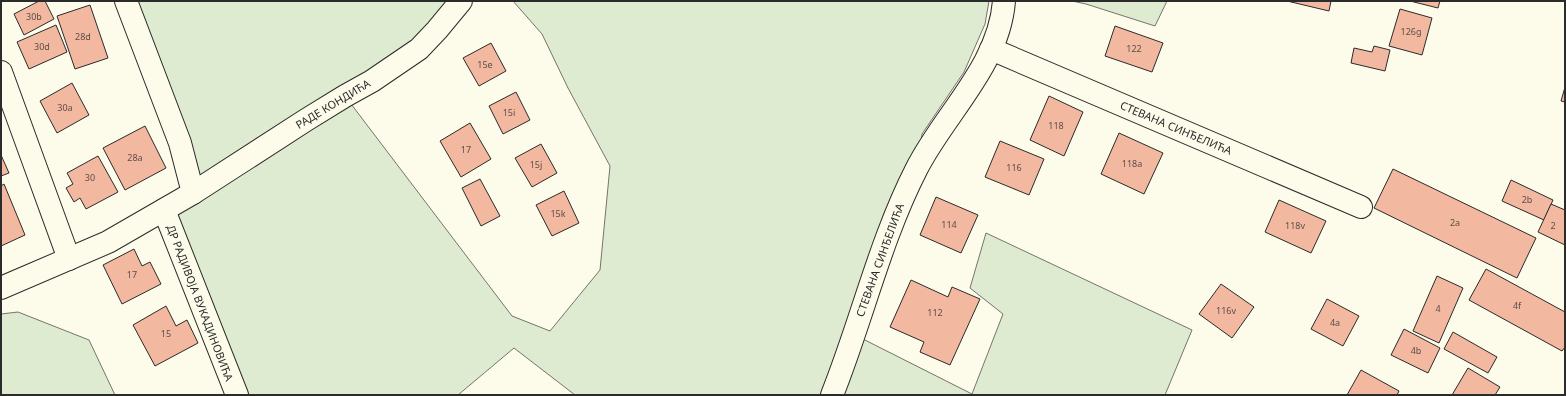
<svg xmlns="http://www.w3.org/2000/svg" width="1566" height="396" font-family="'Noto Sans',sans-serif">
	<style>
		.green { fill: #deebd1; stroke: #74746e }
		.building { fill: #f2b8a0; stroke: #2b2b2b }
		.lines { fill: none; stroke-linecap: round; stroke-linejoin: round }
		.minor-casing { stroke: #2b2b2b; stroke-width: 24 }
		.minor { stroke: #fdfbea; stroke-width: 22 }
		.labels { text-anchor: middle; stroke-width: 3; stroke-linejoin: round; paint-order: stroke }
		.number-label { font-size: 9px; fill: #5d4e48 }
		.street-label { font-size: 11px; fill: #2b2b2b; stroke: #fdfbea }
	</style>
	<rect width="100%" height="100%" fill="#fdfbea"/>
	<g class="green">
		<polygon points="131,1 458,1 437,30 345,96 512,316 550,331 600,270 610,166 568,88 542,34 513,1 989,1 985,24 964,72 922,134 917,168 853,334 972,394 1003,314 970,288 986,233 1192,330 1165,395 575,395 514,348 458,395 241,395 164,210 193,192"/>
		<polygon points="1072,1 1167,1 1155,26 1086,4"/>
		<polygon points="18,312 89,340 115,395 1,395 1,314"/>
	</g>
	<g class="building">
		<polygon points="39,1 45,1 54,19 24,35 14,14"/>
		<polygon points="1287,1 1331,1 1329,11"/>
		<polygon points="1410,1 1440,1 1438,8"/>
		<polygon points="90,5 108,58 75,69 57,16"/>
		<polygon points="1400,9 1432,18 1422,55 1389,46"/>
		<polygon points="56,25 67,52 29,69 17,42"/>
		<polygon points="1115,26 1163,43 1152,72 1105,56"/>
		<polygon points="491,43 506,71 479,86 463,58"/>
		<polygon points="1374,46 1390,50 1385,71 1351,63 1354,48 1372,52"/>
		<polygon points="72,83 89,115 57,133 40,101"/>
		<polygon points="1565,87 1565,102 1561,101"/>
		<polygon points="516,92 530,120 503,134 489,106"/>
		<polygon points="1049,96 1083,112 1064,156 1030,140"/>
		<polygon points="470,123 491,159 461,177 440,141"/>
		<polygon points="145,126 166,168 125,190 103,148"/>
		<polygon points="1119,133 1163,153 1144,194 1101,174"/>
		<polygon points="1000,141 1044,159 1029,195 985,177"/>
		<polygon points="541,144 557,173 532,187 515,158"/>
		<polygon points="1,155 9,173 1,176"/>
		<polygon points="98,156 118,192 86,209 80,198 74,202 66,188 73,184 67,173"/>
		<polygon points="1393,169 1536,238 1517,278 1374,208"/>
		<polygon points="480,179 500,216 481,226 462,188"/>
		<polygon points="1511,180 1553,200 1544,220 1502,201"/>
		<polygon points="4,184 25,235 1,246 1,186"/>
		<polygon points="564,191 579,223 552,236 536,205"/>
		<polygon points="936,197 978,215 961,253 920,235"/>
		<polygon points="1279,200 1326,221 1311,253 1265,232"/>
		<polygon points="1551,204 1565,210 1565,245 1538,232"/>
		<polygon points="134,249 142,266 150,262 161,284 122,304 103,265"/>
		<polygon points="1486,269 1565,312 1565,347 1562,351 1469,300"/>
		<polygon points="1437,276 1463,288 1439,343 1413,331"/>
		<polygon points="911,280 948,297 952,287 980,299 950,365 920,352 924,342 890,327"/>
		<polygon points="1221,284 1254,307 1232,338 1199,314"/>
		<polygon points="1327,299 1359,316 1343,346 1311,329"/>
		<polygon points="166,306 176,326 187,320 198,343 155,366 133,325"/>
		<polygon points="1404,329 1440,348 1428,373 1391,355"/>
		<polygon points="1453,332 1497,357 1488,373 1444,349"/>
		<polygon points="1468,368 1500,387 1495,395 1452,395"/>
		<polygon points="1361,370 1399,391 1397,395 1347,395"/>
	</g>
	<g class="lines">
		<defs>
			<g id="minor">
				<polyline points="126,1 180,143 193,193"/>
				<polyline points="991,49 1361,207"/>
				<polyline points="1,72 69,259"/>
				<polyline points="164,210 237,395"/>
				<polyline points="1,288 108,242 193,193 306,120 345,96 372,81 419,49 437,30 461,1"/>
				<path d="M832,395C862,320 880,240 917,168C945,113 999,66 1004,1"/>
			</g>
		</defs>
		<use href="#minor" class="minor-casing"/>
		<use href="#minor" class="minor"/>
	</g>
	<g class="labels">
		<g class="number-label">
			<text x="34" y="20">30b</text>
			<text x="1411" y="35">126g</text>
			<text x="83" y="40">28d</text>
			<text x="42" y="50">30d</text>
			<text x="1134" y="52">122</text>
			<text x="485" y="68">15e</text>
			<text x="65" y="111">30a</text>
			<text x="509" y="116">15i</text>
			<text x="1056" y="129">118</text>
			<text x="466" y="153">17</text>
			<text x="135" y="161">28a</text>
			<text x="1132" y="167">118a</text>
			<text x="536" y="168">15j</text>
			<text x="1014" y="171">116</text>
			<text x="90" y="181">30</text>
			<text x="1527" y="203">2b</text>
			<text x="558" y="217">15k</text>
			<text x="1455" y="226">2a</text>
			<text x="949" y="228">114</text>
			<text x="1295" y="229">118v</text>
			<text x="1553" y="229">2</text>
			<text x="132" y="278">17</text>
			<text x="1517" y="309">4f</text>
			<text x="1438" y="312">4</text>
			<text x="1226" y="314">116v</text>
			<text x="935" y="316">112</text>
			<text x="1335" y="326">4a</text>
			<text x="166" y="337">15</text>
			<text x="1416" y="354">4b</text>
		</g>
		<g class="street-label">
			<text transform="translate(333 104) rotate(-31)" y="4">РАДЕ КОНДИЋА</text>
			<text transform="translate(1176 128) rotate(23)" y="4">СТЕВАНА СИНЂЕЛИЋА</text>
			<text transform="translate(880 260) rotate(-70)" y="4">СТЕВАНА СИНЂЕЛИЋА</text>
			<text transform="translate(200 303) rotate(69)" y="4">ДР РАДИВОЈА ВУКАДИНОВИЋА</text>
		</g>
	</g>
	<rect width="1566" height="396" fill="none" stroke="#2b2b2b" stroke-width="4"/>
</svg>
